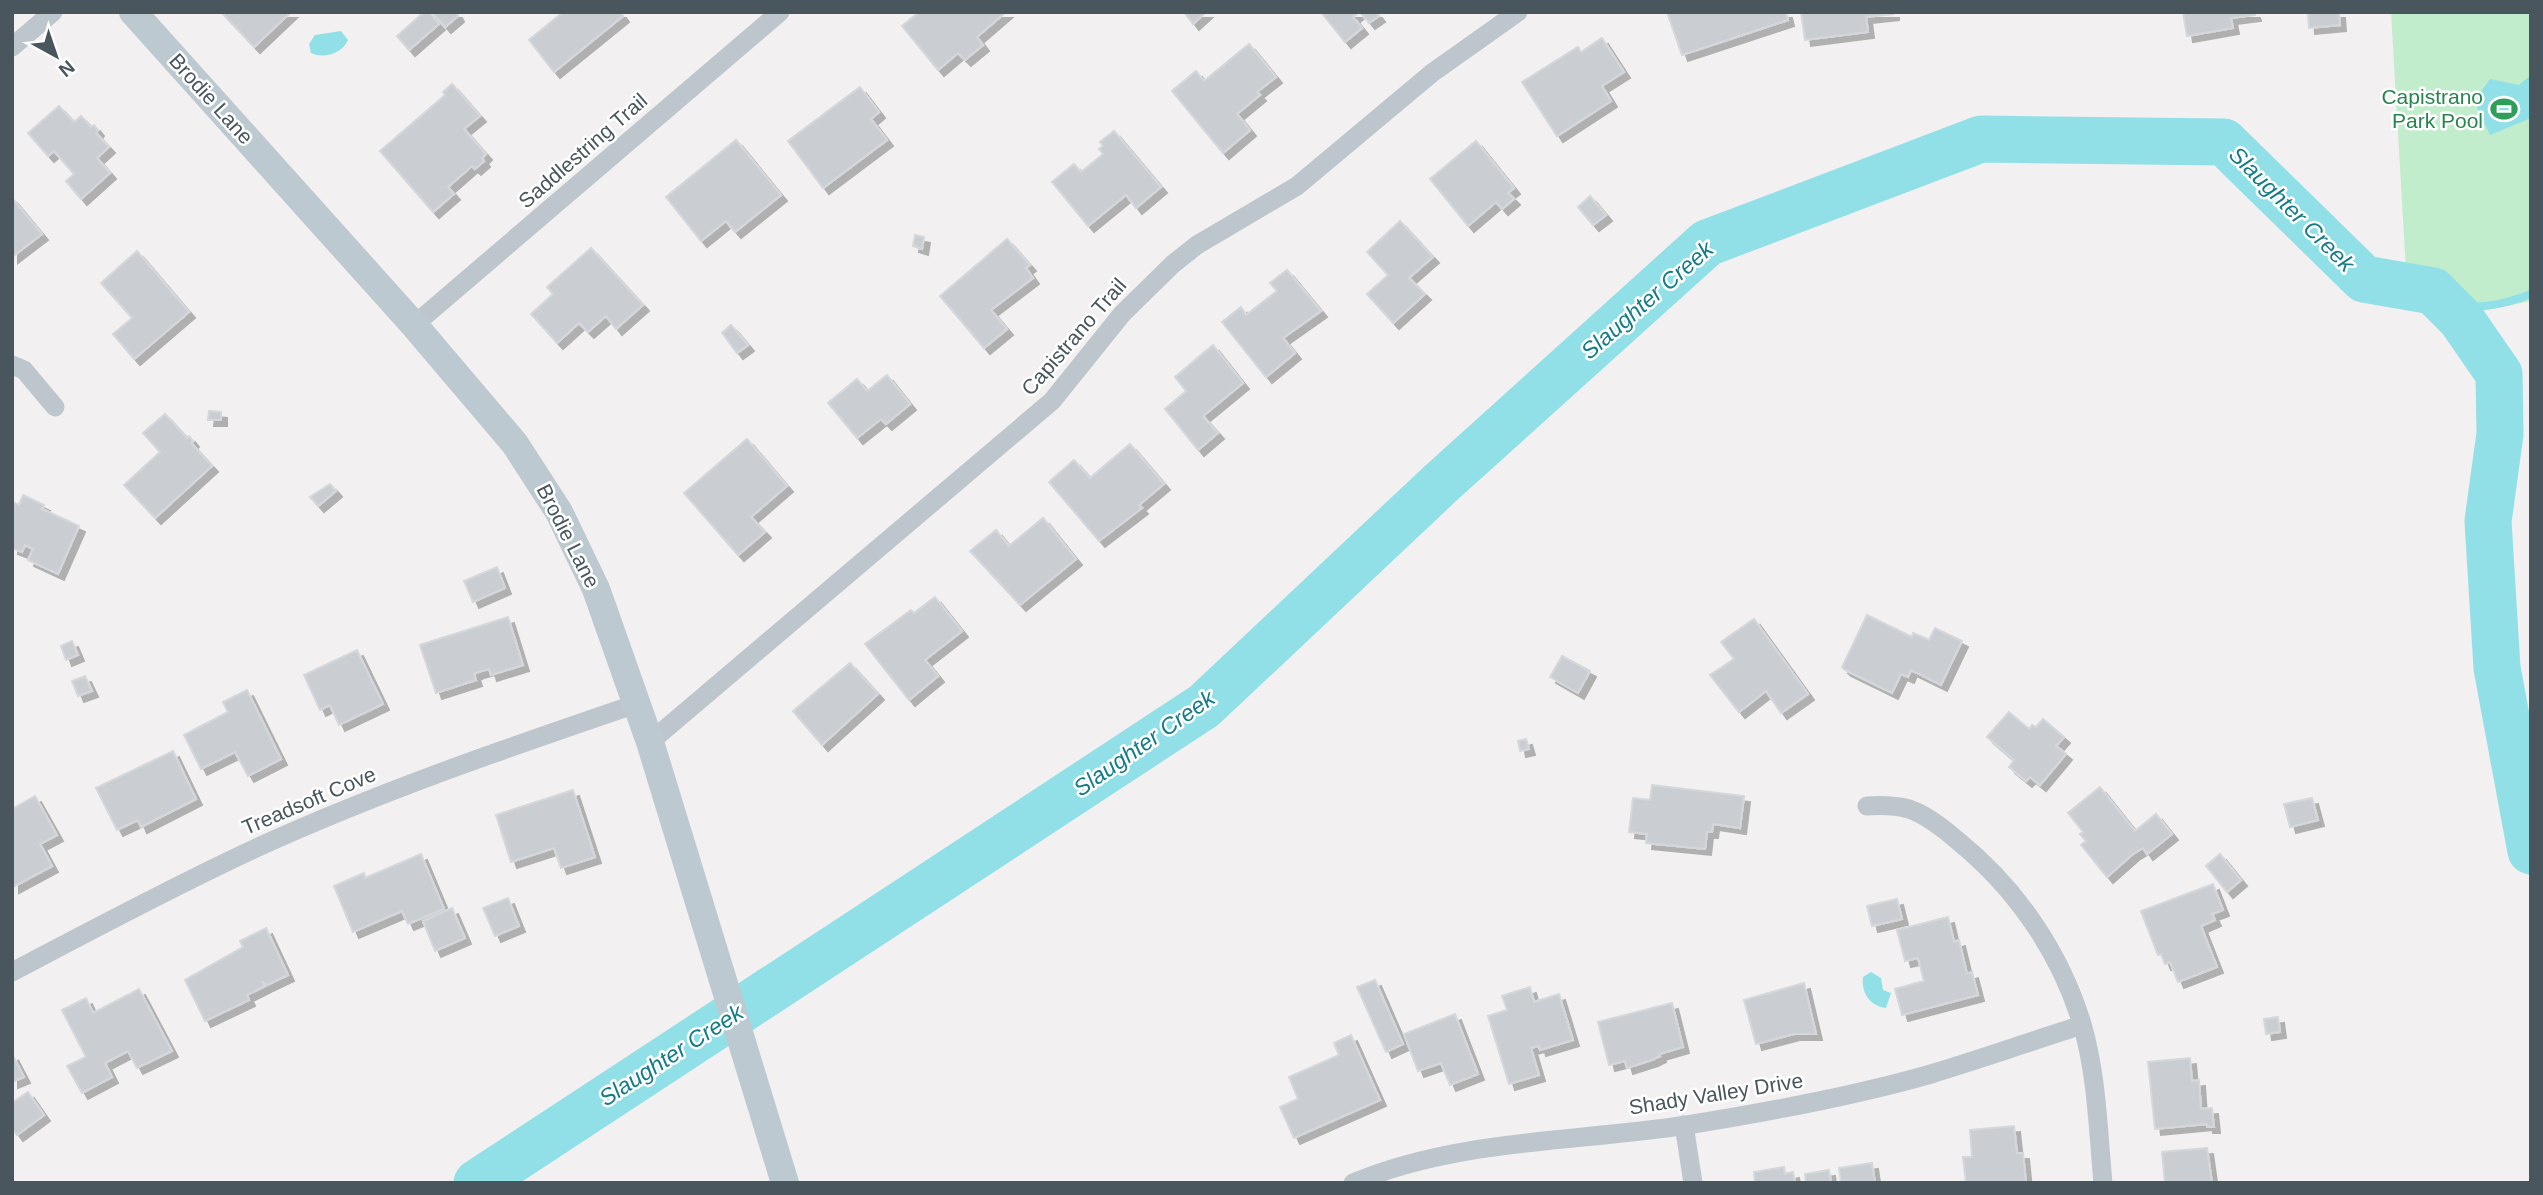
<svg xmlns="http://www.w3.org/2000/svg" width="2543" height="1195" font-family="Helvetica,sans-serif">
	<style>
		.green { fill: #c2edcd }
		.water { fill: #91e0e7 }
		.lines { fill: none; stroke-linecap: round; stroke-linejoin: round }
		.stream { stroke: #91e0e7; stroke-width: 8 }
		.river { stroke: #91e0e7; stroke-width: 47 }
		.building { fill: #caced2; stroke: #d4d7db; stroke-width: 2; filter: url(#shadow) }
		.minor { stroke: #bdc6cc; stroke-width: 19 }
		.secondary { stroke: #bdc9d1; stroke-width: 28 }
		.labels { text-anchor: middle; stroke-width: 5; stroke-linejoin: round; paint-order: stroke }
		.leisure-label { font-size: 21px; fill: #27864d; stroke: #fff; text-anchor: end }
		.street-label { font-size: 21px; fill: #49565d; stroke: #fff }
		.water-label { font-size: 23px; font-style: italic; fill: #137c87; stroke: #fff }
	</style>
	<defs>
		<filter id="shadow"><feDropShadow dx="6" dy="6" stdDeviation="0" flood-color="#0004"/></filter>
	</defs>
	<rect width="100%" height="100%" fill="#f2f0f0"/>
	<polygon class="green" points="2391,12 2531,12 2531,301 2463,315 2406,271"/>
	<g class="water">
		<path d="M341,31L348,40C342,54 323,59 311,53L309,44L315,35Z"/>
		<polygon points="2531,75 2531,118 2490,135 2474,101 2490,79 2519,85"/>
		<path d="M1871,972L1881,978L1883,990L1891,993L1886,1008C1870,1006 1861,993 1863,977Z"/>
	</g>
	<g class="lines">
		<path class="stream" d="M2446,304C2477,309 2501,306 2531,294"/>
		<polyline class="river" points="477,1183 1204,706 1441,483 1707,243 1981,139 2224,142 2364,279 2433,291 2461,319 2499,374 2500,434 2488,521 2497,668 2531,851"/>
	</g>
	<g class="building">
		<polygon points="221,12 291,12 254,47"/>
		<polygon points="424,12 429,12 439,24 409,50 397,36"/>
		<polygon points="432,12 456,12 458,16 445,27"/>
		<polygon points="563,12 620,12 623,16 554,72 529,40"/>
		<polygon points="919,12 1006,12 977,37 983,45 965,60 958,53 938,70 902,26"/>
		<polygon points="1184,12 1206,12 1193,24"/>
		<polygon points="1321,12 1359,12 1353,17 1362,28 1345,42"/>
		<polygon points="1360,12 1376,12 1379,16 1369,23"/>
		<polygon points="1667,12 1786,12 1788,20 1682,55"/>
		<polygon points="1801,12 1893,12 1893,14 1866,17 1868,32 1805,40"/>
		<polygon points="2183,12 2254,12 2255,15 2231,18 2233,28 2187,36"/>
		<polygon points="2308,12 2339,12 2340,25 2309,28"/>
		<polygon points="1602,38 1624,72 1602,86 1611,101 1557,136 1522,82 1578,47 1581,52"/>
		<polygon points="1249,44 1276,77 1257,92 1260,95 1237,114 1250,130 1223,153 1172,91 1196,71 1204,81"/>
		<polygon points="452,84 480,116 464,129 486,154 482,158 484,161 475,169 472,166 448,187 454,194 433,212 380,151 445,95 443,92"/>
		<polygon points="860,87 879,112 871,119 887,140 823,188 788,141"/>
		<polygon points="59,106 74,122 81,116 91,127 94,125 98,130 96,133 109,147 97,158 110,173 81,199 66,181 74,174 54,151 48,156 28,133"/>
		<polygon points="1114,131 1161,187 1136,208 1126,195 1088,226 1052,182 1074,164 1081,172 1103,154 1099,149 1103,146 1100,142"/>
		<polygon points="736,140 781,195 735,232 726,221 701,241 666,197"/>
		<polygon points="1476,141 1514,188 1508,193 1514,199 1502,209 1496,202 1468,226 1430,179"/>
		<polygon points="1590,196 1606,215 1593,225 1578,207"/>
		<polygon points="12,198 42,234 12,257"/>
		<polygon points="1400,221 1433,257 1409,278 1425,294 1393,323 1367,294 1388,275 1367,252"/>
		<polygon points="915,235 924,237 922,249 913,246"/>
		<polygon points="1007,239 1030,265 1026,268 1033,278 991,310 1007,329 984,348 940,296"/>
		<polygon points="591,248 643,305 616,329 606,316 588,332 579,323 557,343 531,314 553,294 547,287"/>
		<polygon points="137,251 189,312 134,359 113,334 132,318 101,283"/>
		<polygon points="1287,270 1321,311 1283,338 1295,353 1266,377 1222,322 1241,307 1246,315 1277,291 1270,283"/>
		<polygon points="731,325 748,345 737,353 722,333"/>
		<polygon points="1213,345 1243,383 1203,416 1218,433 1198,450 1165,409 1186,391 1175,377"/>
		<polygon points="887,375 910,404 886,424 881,419 857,438 828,403 857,379 867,391"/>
		<polygon points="209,411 221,412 221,420 208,420"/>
		<polygon points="165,414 187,438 189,436 193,441 191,443 212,466 155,518 124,485 160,452 143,433"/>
		<polygon points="747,439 787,486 751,517 765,532 738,555 684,493"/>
		<polygon points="1130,444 1164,484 1139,505 1142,508 1099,541 1049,482 1074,460 1090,478"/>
		<polygon points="330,484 336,491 318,506 310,497"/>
		<polygon points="23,495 44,505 42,509 79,526 58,574 28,560 33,549 25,545 22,552 12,548 12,502 19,505"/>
		<polygon points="1043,518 1076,559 1020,605 970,551 996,530 1009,546"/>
		<polygon points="497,567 505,588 473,602 464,581"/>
		<polygon points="935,597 962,631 925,660 938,676 909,700 865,644 911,610 914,613"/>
		<polygon points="1867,615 1912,637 1913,633 1929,640 1935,628 1962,641 1941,685 1911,670 1908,677 1901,674 1892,693 1845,670 1842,667"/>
		<polygon points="508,617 523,665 491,675 489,669 478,672 474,674 476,680 436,693 420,645"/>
		<polygon points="1754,619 1808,694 1781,713 1766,691 1739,712 1710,675 1734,659 1721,642"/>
		<polygon points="72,641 78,655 66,660 61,646"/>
		<polygon points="357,650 383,704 339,725 330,705 320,710 304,675"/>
		<polygon points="1562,656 1590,671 1578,693 1550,677"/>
		<polygon points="850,663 878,694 822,745 793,711"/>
		<polygon points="85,676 92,691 78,696 72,681"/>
		<polygon points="247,690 281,759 248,776 235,752 201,769 184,735 228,712 223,702"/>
		<polygon points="2009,712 2029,729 2032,725 2036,727 2043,719 2064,737 2056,746 2066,754 2040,785 2030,777 2026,781 2009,767 2014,760 1987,737"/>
		<polygon points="1526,739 1529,749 1520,751 1518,741"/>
		<polygon points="173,751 196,799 141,827 138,820 117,830 96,788"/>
		<polygon points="1652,785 1744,796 1740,828 1713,824 1712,832 1707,832 1705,849 1646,843 1647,834 1629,832 1633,798 1650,800"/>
		<polygon points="2100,787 2135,831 2156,814 2172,834 2147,854 2143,848 2133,854 2107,877 2081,845 2086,841 2080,834 2083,832 2068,813"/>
		<polygon points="573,790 595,857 561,868 554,848 511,862 496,815"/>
		<polygon points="35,796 57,835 40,844 52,866 13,887 12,809"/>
		<polygon points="2312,798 2318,820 2290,827 2284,804"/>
		<polygon points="421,854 444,909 408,924 402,911 353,932 334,886 364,873 365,878"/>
		<polygon points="2220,854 2241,880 2227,892 2206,866"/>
		<polygon points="2213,884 2223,910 2212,914 2215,920 2201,926 2217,967 2178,982 2170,962 2165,964 2161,954 2158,955 2141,911"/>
		<polygon points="508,898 519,926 495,936 483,908"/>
		<polygon points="1897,899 1902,919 1872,926 1867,906"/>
		<polygon points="452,908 465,938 435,951 423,921"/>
		<polygon points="1948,917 1954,942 1959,940 1967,974 1972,972 1978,995 1902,1015 1895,989 1924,981 1918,958 1905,961 1897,930"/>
		<polygon points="266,928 288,975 267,985 262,981 265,986 247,995 249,1000 205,1021 185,980 243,947 240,941"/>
		<polygon points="1375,980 1403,1044 1386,1052 1357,987"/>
		<polygon points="1804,983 1816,1034 1794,1034 1756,1044 1744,1000"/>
		<polygon points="1530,987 1534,1002 1559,994 1573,1040 1540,1050 1539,1046 1531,1048 1539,1075 1509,1084 1488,1016 1507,1010 1502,996"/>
		<polygon points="139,989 172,1051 137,1068 128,1051 105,1063 112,1077 82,1093 67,1066 86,1057 62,1010 86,998 93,1013"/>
		<polygon points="1672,1003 1683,1047 1659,1054 1660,1056 1652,1060 1627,1068 1625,1061 1609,1065 1598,1022"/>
		<polygon points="1455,1014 1478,1074 1450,1085 1441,1063 1418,1071 1404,1034"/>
		<polygon points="2278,1017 2280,1032 2266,1034 2264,1019"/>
		<polygon points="1351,1035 1380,1100 1294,1138 1280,1107 1298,1099 1289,1077 1339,1055 1334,1043"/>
		<polygon points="12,1054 24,1077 12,1082"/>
		<polygon points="2190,1058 2192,1081 2199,1080 2201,1109 2212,1108 2214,1127 2207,1127 2207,1124 2155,1129 2148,1062"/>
		<polygon points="28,1092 44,1115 17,1135 12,1128 12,1103"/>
		<polygon points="2014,1126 2017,1153 2023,1153 2026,1183 1966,1183 1963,1157 1972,1157 1970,1130"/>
		<polygon points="2207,1148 2212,1183 2165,1183 2162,1152"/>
		<polygon points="1872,1163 1875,1183 1841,1183 1839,1168"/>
		<polygon points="1784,1167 1785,1174 1793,1172 1795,1183 1755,1183 1754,1172"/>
		<polygon points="1829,1170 1831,1183 1806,1183 1805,1174"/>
	</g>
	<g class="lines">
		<g class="minor">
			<polyline points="12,47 53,12"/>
			<polyline points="414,325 780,12"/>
			<polyline points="12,365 24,370 55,407"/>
			<polyline points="650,742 1052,401 1122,314 1173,264 1197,245 1297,186 1432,73 1518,12"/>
			<path d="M1867,806C1882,805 1894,805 1909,809C1927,815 1944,829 1958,841C2016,888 2060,952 2082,1024C2097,1075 2098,1130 2103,1183"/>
			<path d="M12,972C92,930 172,887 254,849C378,792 507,748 636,704"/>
			<polyline points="1684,1125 1693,1183"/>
			<path d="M1353,1183C1457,1139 1577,1142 1687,1125C1768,1112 1851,1097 1931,1074C1981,1059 2032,1041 2082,1025"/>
		</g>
		<polyline class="secondary" points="133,12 414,325 515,444 559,512 596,589 650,742 785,1183"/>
	</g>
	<defs>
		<symbol id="stadium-bare" viewBox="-9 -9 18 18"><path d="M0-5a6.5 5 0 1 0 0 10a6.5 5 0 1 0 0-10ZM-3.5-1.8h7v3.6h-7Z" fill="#2e9e5b" stroke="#fff" stroke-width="2.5" paint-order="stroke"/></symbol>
	</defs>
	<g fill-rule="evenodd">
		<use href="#stadium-bare" x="2485" y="90" width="38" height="38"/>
	</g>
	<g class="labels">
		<g class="leisure-label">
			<text x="2483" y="104">Capistrano<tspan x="2483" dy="24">Park Pool</tspan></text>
		</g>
		<g class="street-label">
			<text transform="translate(211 99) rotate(48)" y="7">Brodie Lane</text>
			<text transform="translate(583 151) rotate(-41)" y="7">Saddlestring Trail</text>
			<text transform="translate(1074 337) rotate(-49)" y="7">Capistrano Trail</text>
			<text transform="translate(568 536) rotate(63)" y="7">Brodie Lane</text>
			<text transform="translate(309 801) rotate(-23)" y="7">Treadsoft Cove</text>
			<text transform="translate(1716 1094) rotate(-9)" y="7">Shady Valley Drive</text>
		</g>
		<g class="water-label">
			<text transform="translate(2292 209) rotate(45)" y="8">Slaughter Creek</text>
			<text transform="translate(1647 300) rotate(-41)" y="8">Slaughter Creek</text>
			<text transform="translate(1144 743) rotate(-35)" y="8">Slaughter Creek</text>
			<text transform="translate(671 1055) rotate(-33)" y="8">Slaughter Creek</text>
		</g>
	</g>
	<rect width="2543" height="1195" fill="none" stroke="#49565d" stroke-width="28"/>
	<g transform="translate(56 56) rotate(140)" stroke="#ffffff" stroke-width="5" paint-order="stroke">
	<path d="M0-5L12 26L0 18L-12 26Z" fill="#49565d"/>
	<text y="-10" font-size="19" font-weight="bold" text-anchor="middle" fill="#49565d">N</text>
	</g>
</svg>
